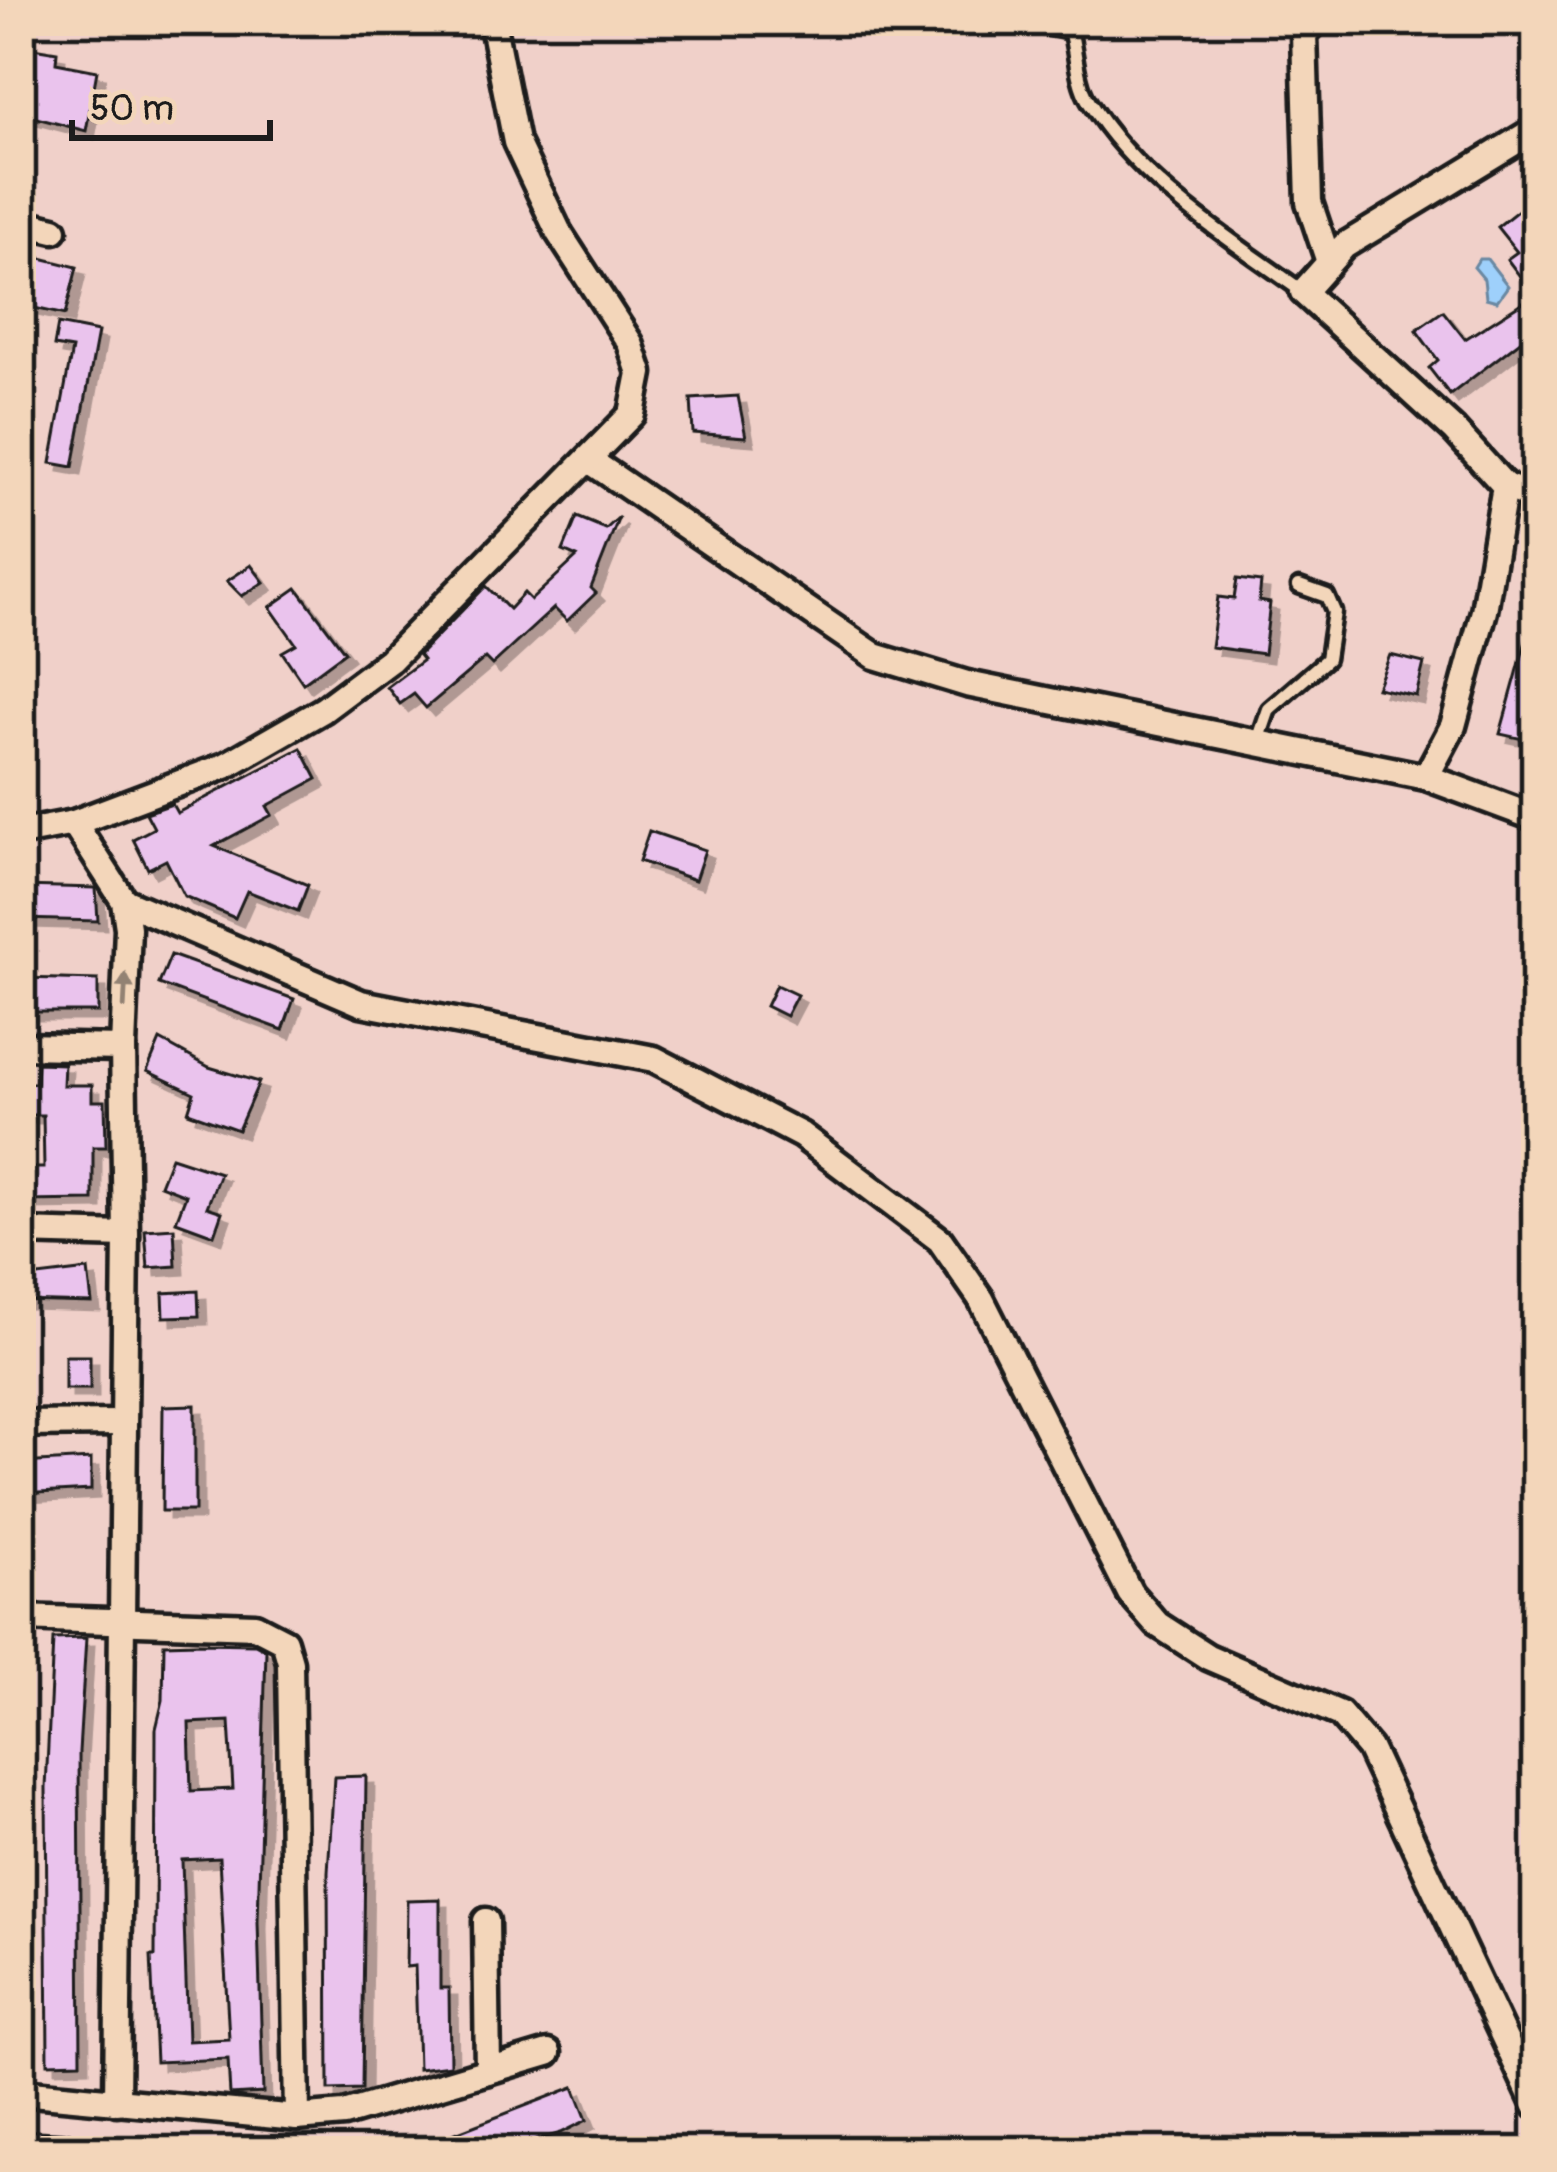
<svg xmlns="http://www.w3.org/2000/svg" width="1557" height="2172" font-family="Pangolin,sans-serif">
	<style>
		.water { fill: #9ed0fb; stroke: #6a88a2; stroke-width: 3 }
		.building { fill: #eac3ed; stroke: #1c1c1c; stroke-width: 3; fill-rule: evenodd; filter: url(#shadow) }
		.lines { fill: none; stroke-linecap: round; stroke-linejoin: round }
		.lane-casing { stroke: #1c1c1c; stroke-width: 21 }
		.street-casing { stroke: #1c1c1c; stroke-width: 33 }
		.lane { stroke: #f3d6ba; stroke-width: 12 }
		.street { stroke: #f3d6ba; stroke-width: 24 }
		.oneway { fill: #928273 }
	</style>
	<defs>
		<filter id="shadow"><feDropShadow dx="8" dy="8" stdDeviation="0" flood-color="#0004"/></filter>
	</defs>
	<rect width="100%" height="100%" fill="#f0d0c9"/>
	<filter id="ink" filterUnits="userSpaceOnUse"><feTurbulence type="fractalNoise" baseFrequency=".00833" numOctaves="2"/><feDisplacementMap in="SourceGraphic" scale="24" xChannelSelector="R" yChannelSelector="G"/><feConvolveMatrix kernelMatrix="1 2 1 2 8 2 1 2 1" color-interpolation-filters="sRGB"/></filter>
	<g filter="url(#ink)">
		<polygon class="water" points="1479,259 1487,259 1508,286 1497,301 1486,298 1484,279 1474,267"/>
		<g class="building">
			<polygon points="21,46 57,52 56,63 97,71 86,131 21,114"/>
			<polygon points="1536,196 1536,329 1450,395 1429,368 1438,360 1416,330 1443,311 1465,339 1534,295 1507,259 1517,252 1497,227"/>
			<polygon points="21,253 77,267 65,315 21,305"/>
			<polygon points="58,324 98,332 73,467 51,463 72,349 54,346"/>
			<polygon points="738,396 746,437 693,433 691,399"/>
			<polygon points="577,517 606,529 619,517 591,588 596,593 567,621 554,608 492,665 485,658 426,708 414,694 400,704 387,687 423,660 419,655 486,586 509,609 524,593 531,600 577,557 563,551"/>
			<polygon points="251,565 264,582 242,596 227,581"/>
			<polygon points="1237,579 1261,582 1259,601 1270,603 1264,654 1211,647 1218,597 1234,599"/>
			<polygon points="297,588 345,652 303,683 282,652 296,644 270,607"/>
			<polygon points="1529,630 1536,631 1536,742 1500,734"/>
			<polygon points="1390,655 1424,663 1416,696 1377,688"/>
			<polygon points="301,748 317,779 267,806 272,815 214,846 308,885 298,911 247,891 235,918 184,896 166,860 148,869 133,839 154,828 146,813 172,804 177,813"/>
			<polygon points="649,831 705,850 695,880 639,861"/>
			<polygon points="21,886 96,888 98,921 21,919"/>
			<polygon points="171,955 294,999 283,1030 159,984"/>
			<polygon points="21,978 98,980 98,1012 21,1012"/>
			<polygon points="776,985 797,995 786,1016 766,1006"/>
			<polygon points="160,1040 209,1067 259,1082 238,1130 188,1112 194,1093 147,1071"/>
			<polygon points="37,1063 64,1064 63,1085 92,1085 92,1101 105,1101 106,1147 93,1147 93,1200 21,1201 21,1168 44,1168 43,1115 21,1115 21,1083 36,1083"/>
			<polygon points="171,1157 220,1173 207,1207 222,1212 214,1235 176,1221 186,1195 160,1185"/>
			<polygon points="174,1228 176,1266 148,1268 145,1230"/>
			<polygon points="88,1270 92,1303 21,1301 21,1278"/>
			<polygon points="198,1291 199,1316 164,1317 163,1293"/>
			<rect x="65" y="1356" width="25" height="33"/>
			<polygon points="195,1405 195,1511 162,1511 163,1406"/>
			<polygon points="91,1459 91,1490 21,1494 21,1463"/>
			<polygon points="86,1638 79,1752 81,2062 48,2063 46,1788 53,1639"/>
			<path d="M197,1643L255,1644L266,1650L258,1921L263,2093L230,2095L228,2059L156,2062L151,1956H155L156,1729L163,1700L164,1644ZM229,1721L233,1789L191,1791L189,1723ZM219,1858L229,2039L188,2041L182,1860Z"/>
			<polygon points="366,1776 362,2089 329,2090 328,1872 334,1777"/>
			<polygon points="440,1899 440,1988 449,1988 450,2065 418,2069 415,1966 406,1967 407,1900"/>
			<polygon points="574,2087 587,2120 561,2133 500,2151 409,2151"/>
			<polygon points="21,2130 87,2134 86,2151 21,2151"/>
		</g>
		<g class="lines">
			<defs>
				<g id="lane">
					<polyline points="1011,21 1071,32"/>
					<path d="M1068,21C1076,46 1075,80 1089,102C1140,184 1227,237 1303,292"/>
					<polyline points="1257,744 1269,709 1327,659 1334,612 1327,596 1299,586"/>
				</g>
				<g id="street">
					<polyline points="1316,21 1304,34 1309,202 1329,262"/>
					<polyline points="21,222 54,230"/>
					<polyline points="589,460 875,656 967,684 1426,777 1536,818"/>
					<polyline points="1505,486 1536,498"/>
					<polyline points="1426,777 1453,726 1484,611 1505,486 1454,430 1303,292 1344,246 1536,129"/>
					<polyline points="21,833 74,823 225,766 323,710 390,660 632,414 640,373 630,343 559,233 516,142 492,21"/>
					<polyline points="124,901 361,1003 654,1059 801,1135 940,1240 981,1299 1130,1593 1157,1624 1208,1657 1340,1714 1369,1748 1536,2106"/>
					<polyline points="21,1046 123,1048 128,928 124,901 74,823"/>
					<polyline points="21,1232 126,1235"/>
					<polyline points="21,1424 120,1423"/>
					<polyline points="21,1618 255,1626 284,1641 290,1662 297,2118"/>
					<polyline points="486,1921 488,2071"/>
					<polyline points="21,2092 297,2118 344,2114 548,2053"/>
					<polyline points="117,2102 126,1235 123,1048"/>
				</g>
			</defs>
			<use href="#lane" class="lane-casing"/>
			<use href="#street" class="street-casing"/>
			<use href="#lane" class="lane"/>
			<use href="#street" class="street"/>
		</g>
		<defs><path id="oneway-solid" d="M-6-.8H1V-3.2L6.5 0L1 3.2V.8H-6Z" transform="scale(3)"/></defs>
		<use class="oneway" href="#oneway-solid" transform="translate(125 991) rotate(-87)"/>
	</g>
	<rect width="1557" height="2172" fill="none" stroke="#f3d6ba" stroke-width="72"/>
	<rect x="36" y="36" width="1485" height="2100" fill="none" stroke="#1c1c1c" stroke-width="4.5" filter="url(#ink)"/>
	<path d="M72 120v18h198v-18" fill="none" stroke="#1c1c1c" stroke-width="6"/>
	<text x="90" y="120" font-size="36" fill="#1c1c1c" stroke="#f3d6ba" stroke-width="9" paint-order="stroke">50 m</text>
</svg>
